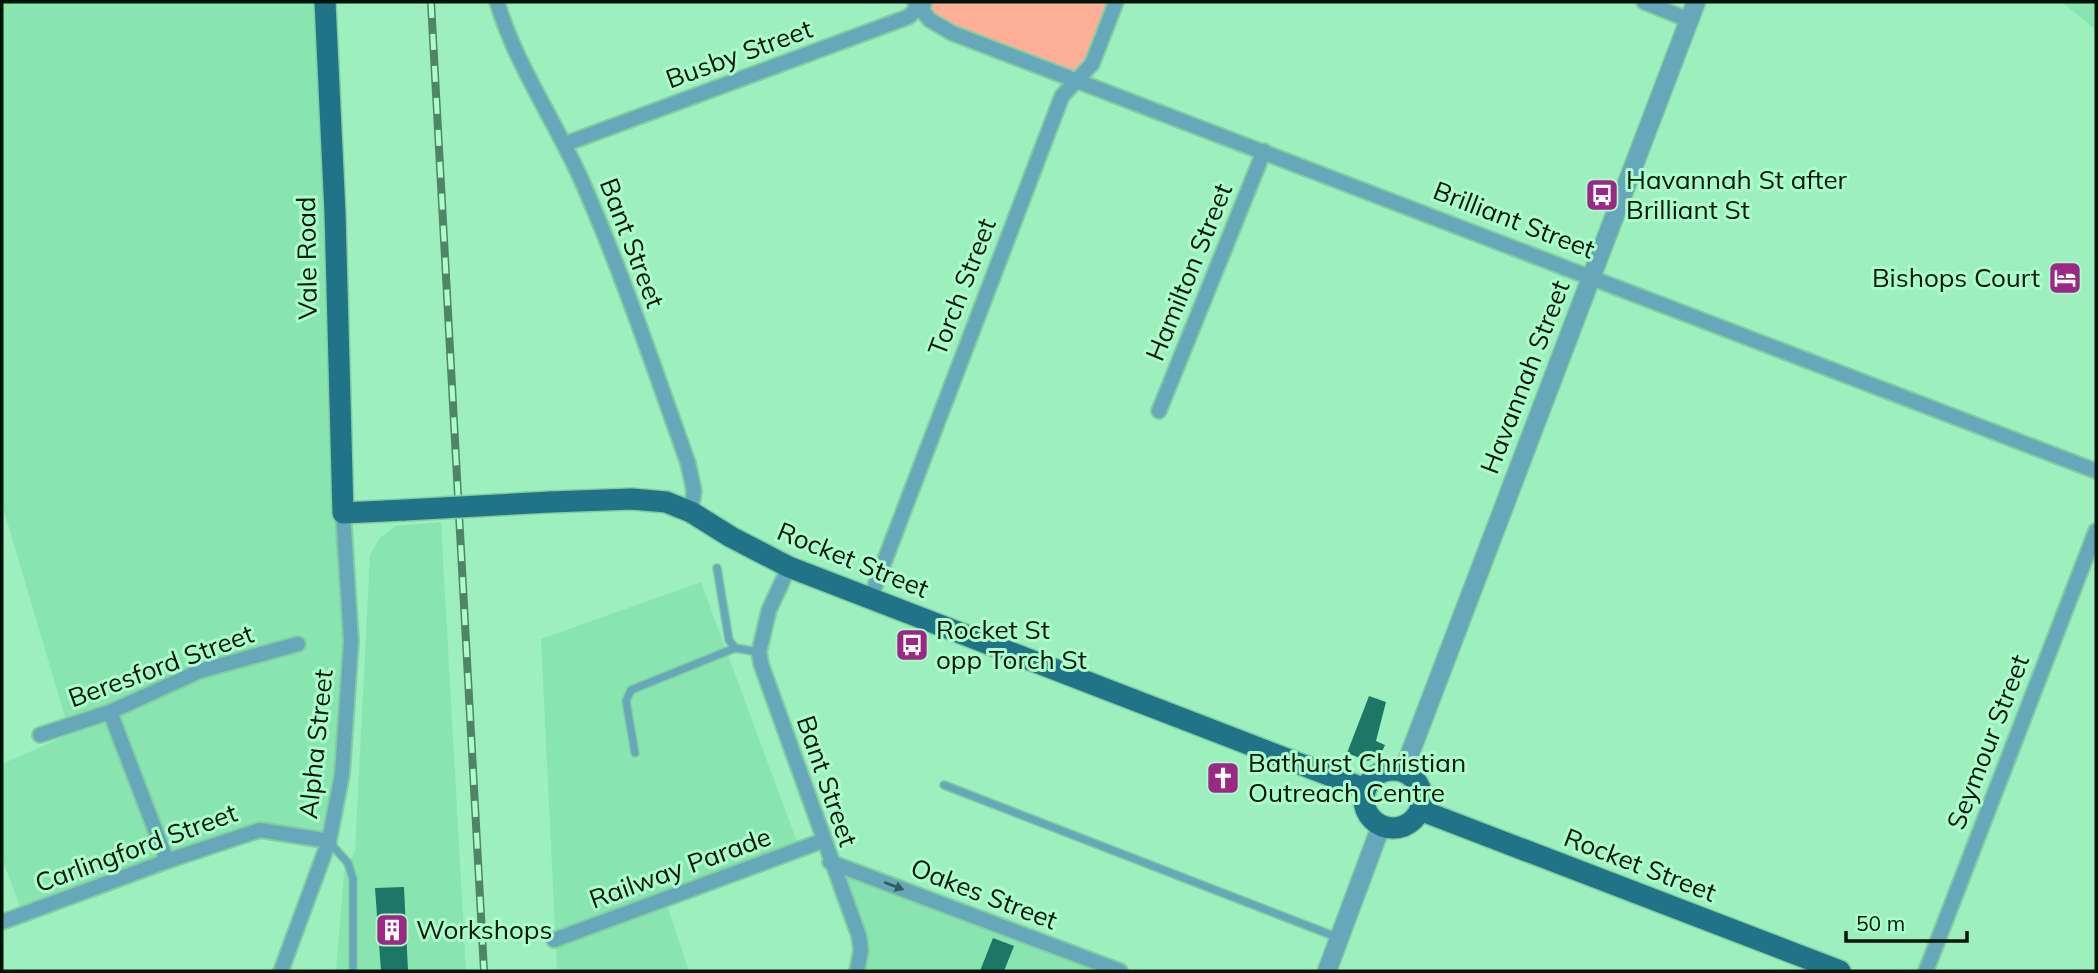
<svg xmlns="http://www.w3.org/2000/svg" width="2098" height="973" font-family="Mulish,sans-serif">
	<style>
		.built { fill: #89e5af }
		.green { fill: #feaf98 }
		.building { fill: #1e7766 }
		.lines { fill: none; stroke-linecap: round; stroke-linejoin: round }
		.service-casing { stroke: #84cda1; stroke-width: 10 }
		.minor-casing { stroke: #84cda1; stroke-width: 18 }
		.tertiary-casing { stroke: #84cda1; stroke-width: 21 }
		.primary-casing { stroke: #84cda1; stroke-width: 24 }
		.service { stroke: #66a8ba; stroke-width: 7 }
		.minor { stroke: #66a8ba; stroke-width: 14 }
		.tertiary { stroke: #66a8ba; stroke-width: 18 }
		.primary { stroke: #217488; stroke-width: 21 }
		.rail-casing { stroke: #508464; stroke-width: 8 }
		.rail { stroke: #aafecb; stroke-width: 5; stroke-dasharray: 16; stroke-linecap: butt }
		.primary-bridge-casing { stroke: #84cda1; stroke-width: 24; stroke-linecap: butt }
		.primary-bridge { stroke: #217488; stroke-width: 21 }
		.oneway { fill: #335e60 }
		.labels { text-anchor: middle; stroke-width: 6; stroke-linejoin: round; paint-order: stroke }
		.street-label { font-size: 26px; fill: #001407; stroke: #aafecb }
		.poi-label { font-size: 26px; fill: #001407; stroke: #aafecb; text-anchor: start }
	</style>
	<rect width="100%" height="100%" fill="#9df0be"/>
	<g class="built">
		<polygon points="2,2 325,2 351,610 329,841 260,830 23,914 2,859 2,764 70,734 2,504"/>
		<polygon points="2062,2 2096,2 2096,30"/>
		<polygon points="441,522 466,971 336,971 344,872 355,851 370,555 380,538 395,526"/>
		<polygon points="701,582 800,850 665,899 689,971 557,971 541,639"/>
		<polygon points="830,862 1098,963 1095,971 857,971 860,961"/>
	</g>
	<polygon class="green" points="925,2 1116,2 1077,79 939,27"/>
	<g class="building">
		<polygon points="1369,696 1386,702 1376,741 1385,745 1380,756 1368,761 1347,753"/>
		<polygon points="404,887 408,971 381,971 375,888"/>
		<polygon points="993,938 1014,946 1004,971 980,971"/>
	</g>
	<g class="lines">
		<defs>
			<g id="service">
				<polyline points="717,568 729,640 735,648 759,652"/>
				<polyline points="635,753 626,701 631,690 735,648"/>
				<polyline points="944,785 1339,938"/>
				<polyline points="329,842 348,863 353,879 353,971"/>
			</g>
			<g id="minor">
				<path d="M497,2C516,65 554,119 581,179C622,272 654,368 688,463L694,491L691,512"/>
				<polyline points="915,2 930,20 952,33 2096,471"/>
				<polyline points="1644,2 1689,20"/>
				<polyline points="565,144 908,17 924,3"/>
				<polyline points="1159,411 1264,151"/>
				<polyline points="789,567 769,610 759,652 761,664 859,936 861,950 857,971"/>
				<polyline points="870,599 1062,96 1092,64 1116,2"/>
				<polyline points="110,712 167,861"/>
				<polyline points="40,735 110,712 200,671 298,644"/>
				<polyline points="830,862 1120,971"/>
				<polyline points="2,922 167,861 260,830 329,841"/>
				<polyline points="554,940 822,841"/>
				<polyline points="281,971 329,841 342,774 351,641 343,513"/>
				<polyline points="1926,971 2096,531"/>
			</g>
			<g id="tertiary">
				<polyline points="1403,772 1696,2"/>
				<polyline points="1327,971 1381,826"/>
			</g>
			<g id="primary">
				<polyline points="325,2 335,213 343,513 405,510"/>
				<polyline points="550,502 632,499 666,502 691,512 731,537 789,567 1365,789"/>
				<circle cx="1393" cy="799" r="29"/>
				<polyline points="1420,810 1840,971"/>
			</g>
		</defs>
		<use href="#service" class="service-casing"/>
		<use href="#minor" class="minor-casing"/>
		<use href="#tertiary" class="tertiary-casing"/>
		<use href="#primary" class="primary-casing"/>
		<use href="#service" class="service"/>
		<use href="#minor" class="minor"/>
		<use href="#tertiary" class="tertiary"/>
		<use href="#primary" class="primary"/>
		<defs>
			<polyline id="rail" points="431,2 484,971"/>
		</defs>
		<use href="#rail" class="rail-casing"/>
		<use href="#rail" class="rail"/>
		<defs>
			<polyline id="primary-bridge" points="405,510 550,502"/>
		</defs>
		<use href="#primary-bridge" class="primary-bridge-casing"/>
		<use href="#primary-bridge" class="primary-bridge"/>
	</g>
	<defs><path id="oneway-solid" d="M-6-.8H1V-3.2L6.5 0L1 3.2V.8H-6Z" transform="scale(1.75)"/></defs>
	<use class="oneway" href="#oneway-solid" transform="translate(894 886) rotate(21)"/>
	<defs>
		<symbol id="bus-square" viewBox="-11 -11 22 22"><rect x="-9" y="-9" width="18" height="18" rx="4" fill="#9b2885" stroke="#aafecb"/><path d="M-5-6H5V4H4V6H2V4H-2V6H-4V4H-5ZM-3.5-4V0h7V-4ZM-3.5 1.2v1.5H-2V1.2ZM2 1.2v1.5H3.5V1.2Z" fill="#fff"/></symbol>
		<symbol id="hotel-square" viewBox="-11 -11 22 22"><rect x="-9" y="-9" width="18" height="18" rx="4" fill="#9b2885" stroke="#aafecb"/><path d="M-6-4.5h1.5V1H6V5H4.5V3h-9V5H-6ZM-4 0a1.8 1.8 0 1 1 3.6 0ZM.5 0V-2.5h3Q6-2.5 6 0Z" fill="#fff"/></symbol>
		<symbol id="church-square" viewBox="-11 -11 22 22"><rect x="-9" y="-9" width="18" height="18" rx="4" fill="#9b2885" stroke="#aafecb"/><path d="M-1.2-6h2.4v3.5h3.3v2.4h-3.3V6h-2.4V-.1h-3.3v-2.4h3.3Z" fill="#fff"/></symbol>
		<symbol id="building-square" viewBox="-11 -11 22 22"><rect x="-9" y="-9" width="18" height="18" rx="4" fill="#9b2885" stroke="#aafecb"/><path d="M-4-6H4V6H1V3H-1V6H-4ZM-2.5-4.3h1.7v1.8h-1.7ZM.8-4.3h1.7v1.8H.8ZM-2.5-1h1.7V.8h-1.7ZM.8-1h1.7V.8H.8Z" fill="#fff"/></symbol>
	</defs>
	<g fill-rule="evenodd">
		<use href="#bus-square" x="1583" y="176" width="38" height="38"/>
		<use href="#hotel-square" x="2046" y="259" width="38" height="38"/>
		<use href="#bus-square" x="893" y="626" width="38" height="38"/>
		<use href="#church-square" x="1204" y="759" width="38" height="38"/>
		<use href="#building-square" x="373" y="911" width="38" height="38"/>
	</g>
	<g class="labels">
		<g class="street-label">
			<text transform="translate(739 54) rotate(-20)" y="9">Busby Street</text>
			<text transform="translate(1514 220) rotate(21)" y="9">Brilliant Street</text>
			<text transform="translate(632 243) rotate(69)" y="9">Bant Street</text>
			<text transform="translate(307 258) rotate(-91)" y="9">Vale Road</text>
			<text transform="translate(1189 272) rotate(-68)" y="9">Hamilton Street</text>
			<text transform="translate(962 287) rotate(-69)" y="9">Torch Street</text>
			<text transform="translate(1525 377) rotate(-69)" y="9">Havannah Street</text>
			<text transform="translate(853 560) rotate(22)" y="9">Rocket Street</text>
			<text transform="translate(161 666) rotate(-20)" y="9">Beresford Street</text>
			<text transform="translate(1988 742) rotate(-69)" y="9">Seymour Street</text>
			<text transform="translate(316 744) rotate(-84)" y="9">Alpha Street</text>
			<text transform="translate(827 781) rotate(71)" y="9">Bant Street</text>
			<text transform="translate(136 848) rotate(-20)" y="9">Carlingford Street</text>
			<text transform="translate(1640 865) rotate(21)" y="9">Rocket Street</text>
			<text transform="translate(680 868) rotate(-20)" y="9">Railway Parade</text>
			<text transform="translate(984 894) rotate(21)" y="9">Oakes Street</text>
		</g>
		<g class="poi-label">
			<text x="1626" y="189">Havannah St after<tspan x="1626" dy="30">Brilliant St</tspan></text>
			<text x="2040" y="287" text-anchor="end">Bishops Court</text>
			<text x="936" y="639">Rocket St<tspan x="936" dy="30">opp Torch St</tspan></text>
			<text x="1248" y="772">Bathurst Christian<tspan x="1248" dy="30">Outreach Centre</tspan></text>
			<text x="416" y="939">Workshops</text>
		</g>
	</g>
	<rect width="2098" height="973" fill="none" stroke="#001407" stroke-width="7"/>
	<path d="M1846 931v10h121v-10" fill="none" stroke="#001407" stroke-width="3.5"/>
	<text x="1856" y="931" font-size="21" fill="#001407" stroke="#aafecb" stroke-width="5" paint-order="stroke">50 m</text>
</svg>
